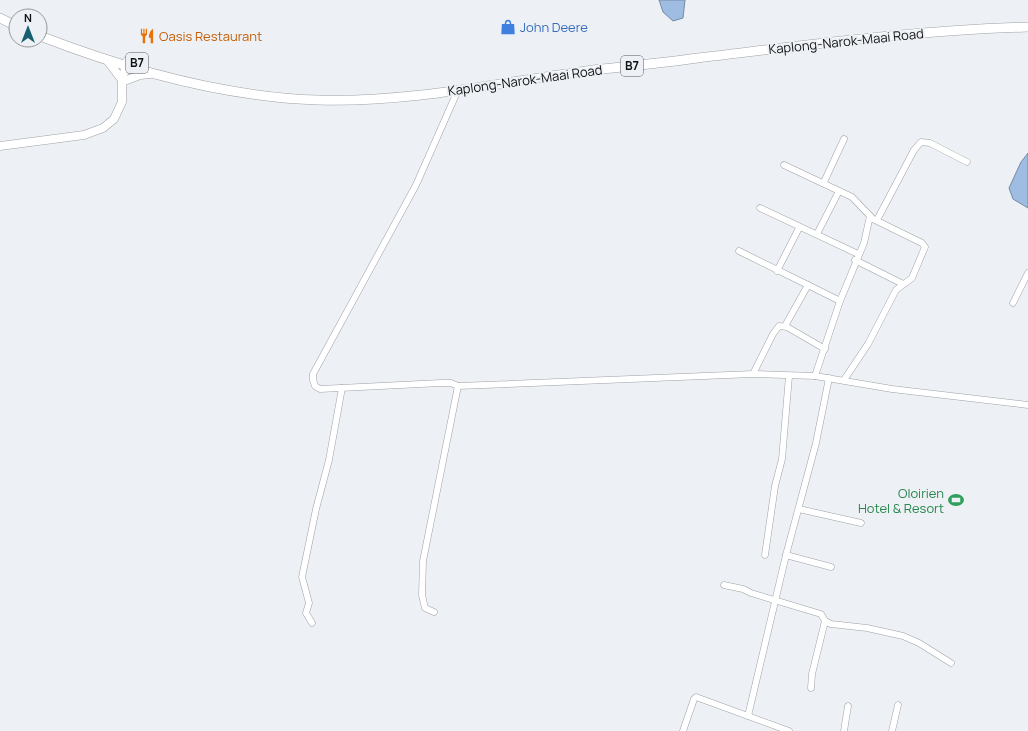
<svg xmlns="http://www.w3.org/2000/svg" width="1028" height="731" font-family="Manrope,sans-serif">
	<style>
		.water { fill: #9fbce2; stroke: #7489a4 }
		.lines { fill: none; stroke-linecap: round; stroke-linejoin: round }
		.minor-casing { stroke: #9ea1a5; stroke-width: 7 }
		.major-casing { stroke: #9ea1a5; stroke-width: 9 }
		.highway-casing { stroke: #9ea1a5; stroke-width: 10 }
		.minor { stroke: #fff; stroke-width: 6 }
		.major { stroke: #fff; stroke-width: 8 }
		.highway { stroke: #fff; stroke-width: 9 }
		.labels { text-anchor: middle; stroke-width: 4; stroke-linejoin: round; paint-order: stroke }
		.shield { fill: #edf0f4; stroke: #525456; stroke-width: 1 }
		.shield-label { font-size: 12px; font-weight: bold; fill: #101112 }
		.shop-label { font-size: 13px; fill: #366cbe; stroke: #edf0f4; text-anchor: start }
		.food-label { font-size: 13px; fill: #c56008; stroke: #edf0f4; text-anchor: start }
		.street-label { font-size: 13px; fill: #101112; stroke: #edf0f4 }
		.leisure-label { font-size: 13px; fill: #27864d; stroke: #edf0f4; text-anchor: end }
	</style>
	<rect width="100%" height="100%" fill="#edf0f4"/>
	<g class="water">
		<polygon points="659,0 685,0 683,18 673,21 663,12"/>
		<polygon points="1028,153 1028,208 1013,199 1009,188 1021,162"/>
	</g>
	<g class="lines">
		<defs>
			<g id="minor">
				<polyline points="784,165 852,197 873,219 922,243 925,247 912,278 896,290 868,344 844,380"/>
				<polyline points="824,182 844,139"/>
				<polyline points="760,208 858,254"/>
				<polyline points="877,220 914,150 921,142 930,143 967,162"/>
				<polyline points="817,234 839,191"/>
				<polyline points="739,251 808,285 785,326"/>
				<polyline points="855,260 903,284"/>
				<polyline points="777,271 799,228"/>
				<polyline points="808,285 840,301"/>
				<polyline points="1013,303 1028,273"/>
				<polyline points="753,374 773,334 779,326 787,327 825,349"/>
				<polyline points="815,376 840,301 864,243 870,216"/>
				<polyline points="458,386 753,374 815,376 892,389 1028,405"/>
				<polyline points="799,509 861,523"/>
				<polyline points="765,555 775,486 782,459 789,376"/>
				<polyline points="786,555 831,567"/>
				<polyline points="724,585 743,589 751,593 821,614 825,621 831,624 867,628 903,636 919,643 951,663"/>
				<polyline points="434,612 425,608 422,595 423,561 458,386 451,383 441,383 320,389 315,386 313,380 313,374 416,185 458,90"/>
				<polyline points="312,623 306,613 309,603 302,577 316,509 329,460 342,388"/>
				<polyline points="811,688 812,674 825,621"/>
				<polyline points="748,716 786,555 816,443 829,378"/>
				<polyline points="683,731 694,699 696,697 789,731"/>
				<polyline points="844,731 848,706"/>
				<polyline points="892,731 898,705"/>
			</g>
			<g id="major">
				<polyline points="107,60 122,80"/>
				<polyline points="127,80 140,75 150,74"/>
				<polyline points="0,146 84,135 103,128 114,119 122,102 122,80 127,61"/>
			</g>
			<g id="highway">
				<polyline points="0,18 16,26"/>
				<path d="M40,36C128,70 224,97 318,100C410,103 502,82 593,70C628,66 663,63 698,58C808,45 917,30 1028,27"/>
			</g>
		</defs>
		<use href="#minor" class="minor-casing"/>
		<use href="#major" class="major-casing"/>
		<use href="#highway" class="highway-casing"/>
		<use href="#minor" class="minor"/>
		<use href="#major" class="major"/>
		<use href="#highway" class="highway"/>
	</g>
	<defs>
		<symbol id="shop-bare" viewBox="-9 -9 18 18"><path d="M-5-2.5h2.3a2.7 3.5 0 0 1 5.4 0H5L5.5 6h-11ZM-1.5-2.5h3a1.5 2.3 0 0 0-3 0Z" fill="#3f7fe0" stroke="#edf0f4" stroke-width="2.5" paint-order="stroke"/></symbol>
		<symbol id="restaurant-bare" viewBox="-9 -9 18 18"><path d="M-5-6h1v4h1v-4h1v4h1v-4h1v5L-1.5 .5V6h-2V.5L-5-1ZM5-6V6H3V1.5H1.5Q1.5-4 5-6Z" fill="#e8710a" stroke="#edf0f4" stroke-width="2.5" paint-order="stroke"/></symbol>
		<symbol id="stadium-bare" viewBox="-9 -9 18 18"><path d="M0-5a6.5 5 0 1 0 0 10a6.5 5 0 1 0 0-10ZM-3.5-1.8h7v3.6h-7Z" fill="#2e9e5b" stroke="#edf0f4" stroke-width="2.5" paint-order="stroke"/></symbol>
	</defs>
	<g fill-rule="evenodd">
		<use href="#shop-bare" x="497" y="16" width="22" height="22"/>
		<use href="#restaurant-bare" x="136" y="25" width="22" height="22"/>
		<use href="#stadium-bare" x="945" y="489" width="22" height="22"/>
	</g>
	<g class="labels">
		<g class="shield">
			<rect x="126" y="53" width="22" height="20" rx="3"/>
			<rect x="621" y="56" width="22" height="20" rx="3"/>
		</g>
		<g class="shield-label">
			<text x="137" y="67">B7</text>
			<text x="632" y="70">B7</text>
		</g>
		<g class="shop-label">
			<text x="520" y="32">John Deere</text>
		</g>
		<g class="food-label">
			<text x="159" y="41">Oasis Restaurant</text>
		</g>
		<g class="street-label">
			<text transform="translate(846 41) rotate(-6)" y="5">Kaplong-Narok-Maai Road</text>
			<text transform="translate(525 80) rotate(-8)" y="5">Kaplong-Narok-Maai Road</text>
		</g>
		<g class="leisure-label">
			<text x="944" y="498">Oloirien<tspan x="944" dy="15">Hotel &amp; Resort</tspan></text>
		</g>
	</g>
	<g transform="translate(28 28)"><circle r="19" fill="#edf0f4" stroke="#95979a"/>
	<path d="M0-3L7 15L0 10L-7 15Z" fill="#185f70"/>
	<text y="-6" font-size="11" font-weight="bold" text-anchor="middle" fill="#101112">N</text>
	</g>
</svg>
